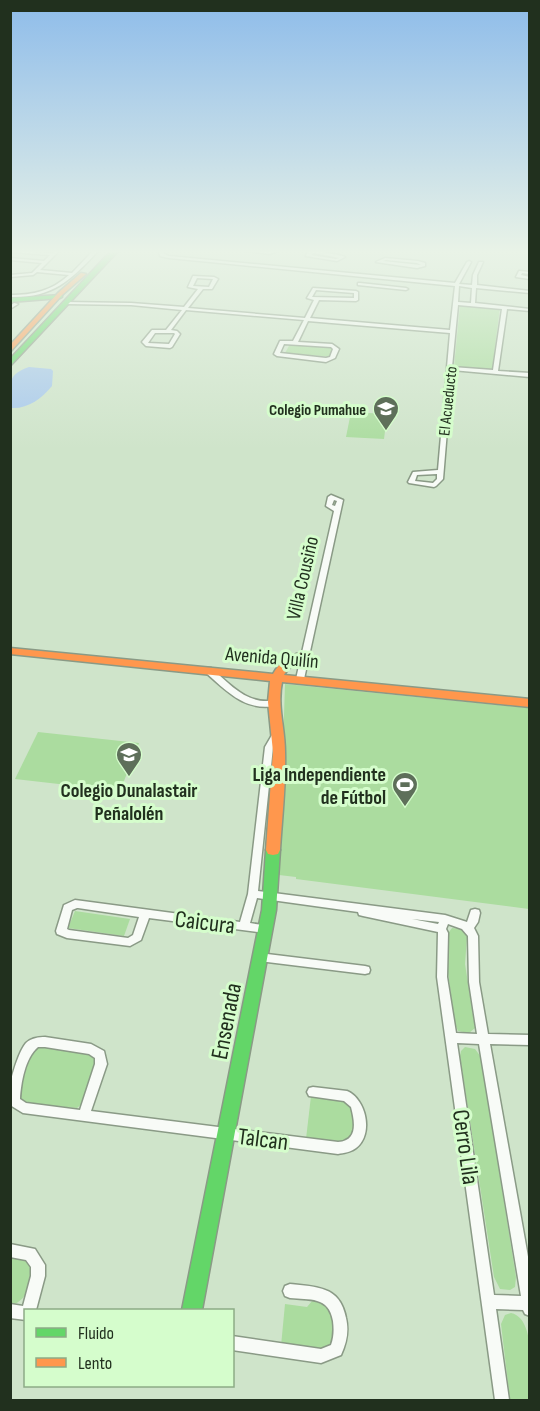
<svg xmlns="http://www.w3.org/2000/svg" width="540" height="1411" font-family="'Sofia Sans Condensed',sans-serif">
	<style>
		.green { fill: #abdc9f }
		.water { fill: #a7c8ec }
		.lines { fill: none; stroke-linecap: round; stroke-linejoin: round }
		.street-casing { stroke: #8a9a86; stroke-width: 3 }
		.fast-casing { stroke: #8a9a86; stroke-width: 3 }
		.slow-casing { stroke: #8a9a86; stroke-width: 3 }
		.street { fill: #f8fbf7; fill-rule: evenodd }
		.fast { fill: #63d668; fill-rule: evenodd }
		.slow { fill: #ff974d; fill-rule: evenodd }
		.labels { text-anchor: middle; stroke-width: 6; stroke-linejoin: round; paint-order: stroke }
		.far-street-label { font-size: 16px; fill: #21301e; stroke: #d5fdcc }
		.far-poi-label { font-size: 16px; font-weight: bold; fill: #21301e; stroke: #d5fdcc; text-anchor: end }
		.street-label { font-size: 20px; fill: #21301e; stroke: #d5fdcc }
		.poi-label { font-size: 20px; font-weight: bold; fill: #21301e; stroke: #d5fdcc; text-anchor: end }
		.near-street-label { font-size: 24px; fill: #21301e; stroke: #d5fdcc }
	</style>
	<rect width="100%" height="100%" fill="#cfe4ca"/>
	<g class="green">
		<polygon points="460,305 500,308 492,370 454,367"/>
		<polygon points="290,344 337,348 333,357 285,353"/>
		<polygon points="351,412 387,414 384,439 346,437"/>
		<polygon points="285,684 529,708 529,909 296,879 296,877 279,875"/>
		<polygon points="38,732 139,743 120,791 15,779"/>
		<polygon points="75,911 130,919 124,936 68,928"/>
		<polygon points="452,928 463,929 467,937 465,964 475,1028 469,1033 458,1031 455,1024 446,958 449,932"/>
		<path d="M41,1046L88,1052L95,1055L96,1061L83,1103L77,1108L23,1103C14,1092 29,1052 41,1046Z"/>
		<polygon points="465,1047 475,1049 481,1057 516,1277 515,1287 510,1290 500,1289 494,1277 460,1056 461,1051"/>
		<polygon points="311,1096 348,1102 353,1110 355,1132 344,1144 306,1139"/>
		<path d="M11,1256C17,1257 24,1257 29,1262C40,1274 26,1303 11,1305Z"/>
		<polygon points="312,1301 324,1303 334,1311 335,1334 332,1344 320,1350 281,1346 285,1304 307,1307"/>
		<path d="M511,1313C537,1318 530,1379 529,1400H510L501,1324L505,1315Z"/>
	</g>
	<path class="water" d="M29,367L51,369L53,371L52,386C41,399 28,409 11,408C10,387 5,375 29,367Z"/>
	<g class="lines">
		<defs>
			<g id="street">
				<path d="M10,251L53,253L54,251H59L40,270L72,273L93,251H98C70,281 53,298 10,297V295C34,295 51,291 69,275L37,272L33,275L10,277V275L32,273L42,263L10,260V258L44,261L50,255L10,252Z"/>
				<path d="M159,251H163L164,254L169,256L455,283L467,262L469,261L471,262L459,284L472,285L473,275L479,262H483L477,275V285L530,291V293L476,288L475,303L530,309V311L507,309L498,371L530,373V377L452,370L443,479L436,486L434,487L409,483L408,482L413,472L438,470L450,333L308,321L298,342L332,344L339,349L335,358L326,362L277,356L274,354L280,341H293L304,320L186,310L171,330L177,331L180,334L172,347L170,348L146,346L142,342L152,330H166L182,310L131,305L65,304L63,303L65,302L131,303L184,307L198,289L188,287L193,276L214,277L218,279L212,289H203L188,308L305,318L314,300L307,298L313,288L356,291L358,292V300L356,301L319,300L310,318L450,330L455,286L169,258L160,256ZM197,278L213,279L209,287L193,286ZM459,286L472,288L471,303L458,302ZM316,290L354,293V298L312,297ZM458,305L502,309L493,370L452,367ZM155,333H174L175,334L169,344L148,343ZM284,344L331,347L333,349L330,357L326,358L280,353ZM437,474V479L433,483L415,481L417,475Z"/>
				<polygon points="246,251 277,251 270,254"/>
				<path d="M317,251L343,256L345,257L337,261L306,256L308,252ZM314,253L339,258L336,259L311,255Z"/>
				<path d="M385,258L418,261L425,263V266L417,268L376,262ZM386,260L417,263L421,265L383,261Z"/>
				<polygon points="519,271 530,272 530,274 522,273 521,275 530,277 530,279 516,277"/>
				<polygon points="360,283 406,288 408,289 406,290 358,285 358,283"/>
				<polygon points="14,303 18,304 10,309 10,306"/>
				<path d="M331,495L343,500L304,679L300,682L296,679L334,511L326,506L328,497ZM334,500L337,501L335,506L332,505Z"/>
				<path d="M205,668H211C231,685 248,706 276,700L280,703L279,705C246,713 228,692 205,672L204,670Z"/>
				<path d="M275,734L279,737L273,747L258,891L445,915L467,922L471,910L475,909L479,910L480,913L478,922L474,928L478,936L479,982L488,1034L530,1035V1045L490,1044L530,1268V1316L525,1314L523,1310L496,1309L509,1400H495L437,977L438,932L363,916L359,915L358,912L257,898L250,923L269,926L270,929L269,932L265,933L149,918L141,940L130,946L67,938L57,934L56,931L64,905L75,900L240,922L248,894L265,747L272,735ZM77,908H78L139,917L133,935L128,938L69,930L67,929L72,910ZM412,919L439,922L438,924ZM448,924L462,929L468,936L469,982L477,1034L456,1033L447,977L448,933L446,929ZM457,1043L479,1044L521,1296L494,1295Z"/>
				<polygon points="259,953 365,966 369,967 370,970 369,973 365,974 259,961 255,960 254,957 255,954"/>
				<path d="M45,1037L91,1044L104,1051L107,1064L91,1111L338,1142C358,1141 355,1122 351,1107L344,1101L309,1096L307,1092L309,1088L313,1087L347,1091C366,1099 374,1134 356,1148C351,1152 344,1153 338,1154L23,1113L10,1105C10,1099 10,1092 10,1085C12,1075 19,1051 26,1043C31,1038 39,1037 45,1037ZM38,1047H45L89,1054L95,1058V1064L80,1110L26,1103L20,1099C21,1083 25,1058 38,1047Z"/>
				<polygon points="10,1244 35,1249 45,1265 45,1276 36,1310 26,1310 26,1320 10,1318 10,1304 23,1306 31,1276 31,1267 26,1260 10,1257"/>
				<path d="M290,1284C317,1287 340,1286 346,1318C349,1331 347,1342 341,1355L321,1363L232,1350V1336L321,1349L331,1345C334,1337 334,1329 333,1321C329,1296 309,1300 290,1298L285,1296L283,1291L285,1286Z"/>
			</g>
			<g id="fast">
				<polygon points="111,251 118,251 10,366 10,359"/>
				<polygon points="62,295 62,297 60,298 10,302 10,298"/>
				<polygon points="273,845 278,846 280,850 276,910 202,1310 182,1310 262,910 266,850 268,846"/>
			</g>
			<g id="slow">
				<polygon points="81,273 86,274 62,295 10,352 10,345 58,293"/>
				<path d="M10,648L273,674C280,661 294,651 309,653L311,655C302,663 290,663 284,675L530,699V707L282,682C277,706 285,728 285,752C286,784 282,817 280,850L278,854L273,855L268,854L266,850L273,752L268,702L270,681L10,654Z"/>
			</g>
		</defs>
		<use href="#street" class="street-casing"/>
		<use href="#fast" class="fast-casing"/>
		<use href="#slow" class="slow-casing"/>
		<use href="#street" class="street"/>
		<use href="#fast" class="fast"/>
		<use href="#slow" class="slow"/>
	</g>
	<linearGradient id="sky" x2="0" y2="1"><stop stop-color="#8ebcea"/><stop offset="0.56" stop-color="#e9f3e7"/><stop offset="1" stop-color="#e9f3e7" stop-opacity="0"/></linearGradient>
	<rect width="540" height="449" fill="url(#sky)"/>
	<defs>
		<symbol id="school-pin" viewBox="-11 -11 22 30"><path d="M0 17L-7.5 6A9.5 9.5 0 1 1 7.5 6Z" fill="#5e6f5a" stroke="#d5fdcc"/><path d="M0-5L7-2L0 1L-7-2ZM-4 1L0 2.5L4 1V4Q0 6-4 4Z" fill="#fff"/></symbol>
		<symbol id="stadium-pin" viewBox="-11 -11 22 30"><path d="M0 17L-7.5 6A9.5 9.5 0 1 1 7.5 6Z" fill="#5e6f5a" stroke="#d5fdcc"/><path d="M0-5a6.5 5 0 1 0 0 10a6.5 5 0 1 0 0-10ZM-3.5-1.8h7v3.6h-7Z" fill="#fff"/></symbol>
	</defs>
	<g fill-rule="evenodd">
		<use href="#school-pin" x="371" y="394" width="30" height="40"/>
		<use href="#school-pin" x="114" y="740" width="30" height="40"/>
		<use href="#stadium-pin" x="390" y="770" width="30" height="40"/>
	</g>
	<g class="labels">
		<g class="far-street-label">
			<text transform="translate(447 401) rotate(-84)" y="6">El Acueducto</text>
		</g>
		<g class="far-poi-label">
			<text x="366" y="415">Colegio Pumahue</text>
		</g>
		<g class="street-label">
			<text transform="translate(302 578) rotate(-77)" y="7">Villa Cousiño</text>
			<text transform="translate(272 657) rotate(5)" y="7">Avenida Quilín</text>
		</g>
		<g class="poi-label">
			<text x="386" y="781">Liga Independiente<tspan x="386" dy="23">de Fútbol</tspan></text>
			<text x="129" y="797" text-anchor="middle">Colegio Dunalastair<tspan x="129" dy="23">Peñalolén</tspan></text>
		</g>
		<g class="near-street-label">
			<text transform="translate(205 922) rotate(7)" y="8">Caicura</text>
			<text transform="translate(226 1021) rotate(-79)" y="8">Ensenada</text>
			<text transform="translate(263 1139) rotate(7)" y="8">Talcan</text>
			<text transform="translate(466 1147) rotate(82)" y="8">Cerro Lila</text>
		</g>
	</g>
	<rect width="540" height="1411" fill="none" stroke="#21301e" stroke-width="24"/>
	<rect x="24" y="1309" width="210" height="78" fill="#d5fdcc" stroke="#8dab86" stroke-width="1.5"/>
	<rect x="36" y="1328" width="30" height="9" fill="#63d668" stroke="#8dab86" stroke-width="1.5"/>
	<text x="78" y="1339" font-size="18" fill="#21301e">Fluido</text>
	<rect x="36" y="1358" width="30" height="9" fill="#ff974d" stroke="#8dab86" stroke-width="1.5"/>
	<text x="78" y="1369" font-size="18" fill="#21301e">Lento</text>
</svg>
